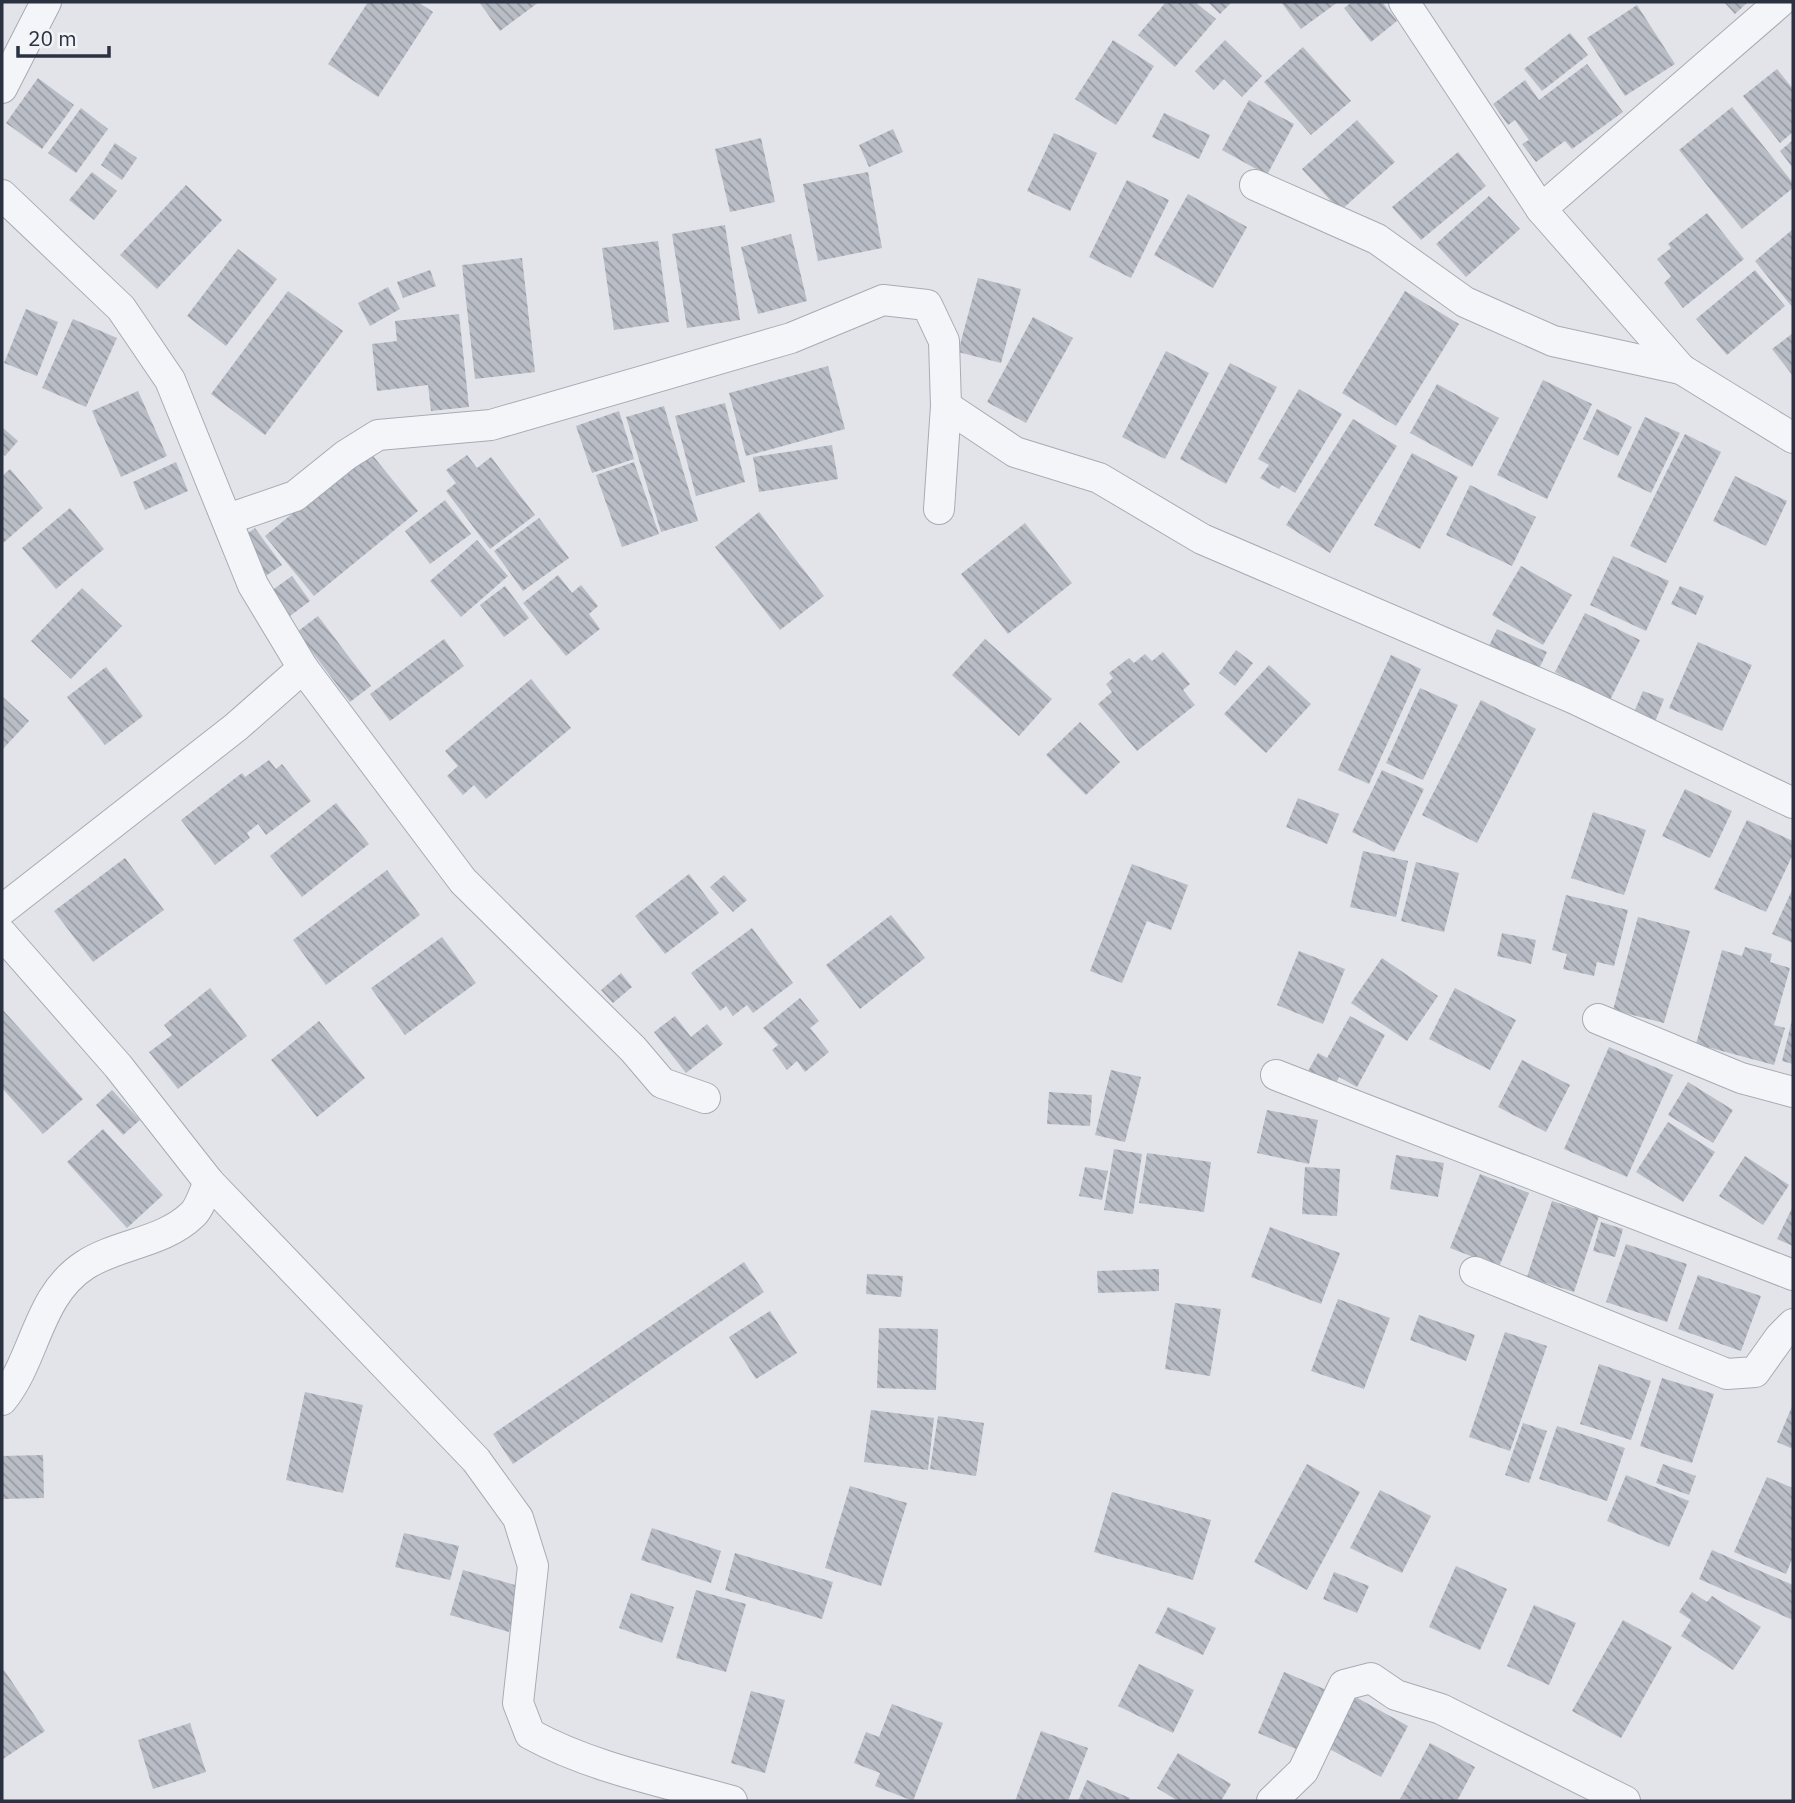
<svg xmlns="http://www.w3.org/2000/svg" width="1795" height="1803" font-family="'IBM Plex Sans',sans-serif">
	<style>
		.building { fill: url(#building-back-hatch) }
		.lines { fill: none; stroke-linecap: round; stroke-linejoin: round }
		.minor-casing { stroke: #a7abb4; stroke-width: 32 }
		.minor { stroke: #f4f5f8; stroke-width: 30 }
	</style>
	<defs>
		<pattern id="building-back-hatch" width="6" height="6" patternUnits="userSpaceOnUse" patternTransform="scale(1.75)"><rect width="6" height="6" fill="#b9bdc6"/><path d="M-1 5l2 2M0 0l6 6M5-1l2 2" fill="none" stroke="#979aa2"/></pattern>
	</defs>
	<rect width="100%" height="100%" fill="#e2e4ea"/>
	<g class="building">
		<polygon points="368,2 418,2 433,12 378,97 328,64"/>
		<polygon points="479,2 539,2 500,31"/>
		<polygon points="1166,2 1195,2 1216,19 1175,67 1138,35"/>
		<polygon points="1208,2 1232,2 1220,14"/>
		<polygon points="1281,2 1338,2 1301,29"/>
		<polygon points="1352,2 1382,2 1397,21 1371,42 1344,8"/>
		<polygon points="1724,2 1748,2 1735,14"/>
		<polygon points="1637,5 1675,64 1625,96 1587,38"/>
		<polygon points="1570,33 1588,55 1542,91 1524,69"/>
		<polygon points="1113,40 1154,66 1116,125 1075,99"/>
		<polygon points="1225,40 1262,76 1242,97 1224,79 1214,90 1195,71"/>
		<polygon points="1303,47 1351,101 1311,135 1264,82"/>
		<polygon points="1587,64 1623,112 1572,149 1565,141 1536,162 1522,144 1529,140 1515,120 1508,125 1493,104 1525,80 1539,100"/>
		<polygon points="1777,69 1793,89 1793,132 1780,143 1743,96"/>
		<polygon points="38,78 74,105 42,149 6,123"/>
		<polygon points="1249,100 1294,124 1267,175 1222,150"/>
		<polygon points="1732,107 1793,183 1793,188 1742,229 1679,150"/>
		<polygon points="81,108 108,129 76,173 48,153"/>
		<polygon points="1164,113 1210,135 1199,159 1152,137"/>
		<polygon points="1357,120 1395,162 1340,211 1302,169"/>
		<polygon points="893,129 903,152 869,167 859,145"/>
		<polygon points="1054,133 1097,153 1070,211 1027,191"/>
		<polygon points="761,138 775,202 730,212 715,149"/>
		<polygon points="1793,140 1793,168 1780,151"/>
		<polygon points="115,143 137,158 122,180 101,165"/>
		<polygon points="1458,152 1486,186 1421,240 1392,207"/>
		<polygon points="92,172 117,191 94,220 69,200"/>
		<polygon points="868,172 882,248 818,261 803,184"/>
		<polygon points="1127,180 1169,200 1131,278 1089,257"/>
		<polygon points="186,185 222,220 157,289 120,255"/>
		<polygon points="1188,194 1247,227 1213,288 1154,255"/>
		<polygon points="1489,196 1520,229 1466,277 1436,244"/>
		<polygon points="1707,213 1744,259 1683,308 1664,283 1671,276 1657,259 1671,248 1668,244"/>
		<polygon points="725,225 740,320 687,328 672,234"/>
		<polygon points="1793,229 1793,308 1755,261"/>
		<polygon points="791,234 807,301 758,314 741,247"/>
		<polygon points="658,241 669,322 614,330 602,248"/>
		<polygon points="238,249 277,279 226,346 187,316"/>
		<polygon points="522,258 535,372 475,379 462,265"/>
		<polygon points="430,270 436,286 403,298 397,282"/>
		<polygon points="1755,270 1785,306 1727,355 1696,319"/>
		<polygon points="978,278 1021,289 1001,363 958,352"/>
		<polygon points="388,287 400,309 370,326 358,303"/>
		<polygon points="288,291 343,331 265,435 211,394"/>
		<polygon points="1405,291 1459,324 1396,426 1342,393"/>
		<polygon points="26,309 58,322 37,376 4,363"/>
		<polygon points="459,314 469,407 431,411 428,385 377,391 372,344 397,341 395,321"/>
		<polygon points="1033,317 1073,338 1026,423 987,402"/>
		<polygon points="73,319 117,338 86,407 42,388"/>
		<polygon points="1793,333 1793,376 1772,349"/>
		<polygon points="1166,351 1209,373 1165,459 1122,437"/>
		<polygon points="1230,363 1277,387 1226,484 1180,459"/>
		<polygon points="828,366 845,429 746,456 729,393"/>
		<polygon points="1543,380 1592,404 1547,499 1497,475"/>
		<polygon points="1437,384 1499,418 1472,467 1410,433"/>
		<polygon points="1299,389 1342,414 1295,493 1282,485 1279,489 1260,478 1269,465 1258,459"/>
		<polygon points="138,391 167,456 121,477 92,411"/>
		<polygon points="725,403 745,482 696,496 675,416"/>
		<polygon points="664,406 698,521 661,532 626,417"/>
		<polygon points="1597,409 1632,427 1618,456 1583,439"/>
		<polygon points="619,411 634,459 592,473 576,426"/>
		<polygon points="1645,417 1680,433 1651,493 1617,477"/>
		<polygon points="1353,419 1397,446 1330,553 1286,525"/>
		<polygon points="2,427 18,441 5,456 2,453"/>
		<polygon points="1685,434 1721,452 1666,563 1630,546"/>
		<polygon points="832,445 838,479 759,492 753,457"/>
		<polygon points="369,451 418,511 314,596 265,536"/>
		<polygon points="1412,453 1458,477 1420,549 1374,525"/>
		<polygon points="467,455 477,468 491,457 535,515 490,549 446,491 456,483 446,470"/>
		<polygon points="176,462 188,491 145,510 133,482"/>
		<polygon points="634,462 659,534 622,547 596,475"/>
		<polygon points="10,469 43,508 2,544 2,476"/>
		<polygon points="1735,476 1787,501 1766,546 1713,521"/>
		<polygon points="1470,485 1536,517 1512,566 1446,535"/>
		<polygon points="445,500 471,534 430,564 405,531"/>
		<polygon points="70,508 104,549 56,589 22,548"/>
		<polygon points="759,512 824,596 780,630 715,547"/>
		<polygon points="539,518 569,558 523,591 494,551"/>
		<polygon points="1025,523 1072,583 1008,634 961,574"/>
		<polygon points="255,528 282,565 264,577 237,541"/>
		<polygon points="477,540 508,576 461,617 430,581"/>
		<polygon points="1613,556 1669,581 1646,631 1590,605"/>
		<polygon points="1521,566 1572,595 1543,645 1492,615"/>
		<polygon points="558,575 572,593 581,585 598,606 589,614 600,629 566,656 523,603"/>
		<polygon points="292,576 310,601 290,616 271,591"/>
		<polygon points="505,586 529,618 504,637 480,605"/>
		<polygon points="1680,586 1704,596 1696,615 1671,604"/>
		<polygon points="82,588 122,626 71,679 31,641"/>
		<polygon points="1585,613 1640,640 1610,700 1555,672"/>
		<polygon points="318,616 371,686 350,702 297,632"/>
		<polygon points="1497,629 1547,652 1538,671 1488,648"/>
		<polygon points="444,639 464,666 390,721 370,694"/>
		<polygon points="985,639 1052,699 1019,736 952,675"/>
		<polygon points="1698,642 1752,665 1722,731 1669,708"/>
		<polygon points="1236,650 1253,663 1235,686 1219,673"/>
		<polygon points="1163,652 1190,684 1183,690 1195,705 1137,751 1098,704 1112,692 1106,684 1113,678 1109,673 1129,658 1134,663 1145,654 1152,661"/>
		<polygon points="1391,655 1421,669 1369,784 1338,770"/>
		<polygon points="1269,665 1311,704 1266,753 1224,714"/>
		<polygon points="106,667 143,716 105,745 67,697"/>
		<polygon points="531,679 571,728 486,799 474,785 463,795 447,776 458,766 445,751"/>
		<polygon points="1420,688 1458,705 1423,780 1386,763"/>
		<polygon points="1643,691 1664,699 1653,727 1631,719"/>
		<polygon points="2,696 29,721 2,750"/>
		<polygon points="1481,700 1536,729 1477,843 1422,815"/>
		<polygon points="1080,722 1120,762 1086,795 1046,755"/>
		<polygon points="269,760 276,769 282,764 311,801 266,835 258,824 247,833 250,838 215,865 181,820 242,773 245,777"/>
		<polygon points="1382,770 1424,789 1394,852 1352,832"/>
		<polygon points="1685,789 1732,811 1710,858 1662,836"/>
		<polygon points="1298,798 1339,814 1327,844 1286,827"/>
		<polygon points="336,803 369,844 302,897 270,856"/>
		<polygon points="1593,812 1646,830 1624,895 1571,878"/>
		<polygon points="1747,820 1793,841 1793,854 1766,912 1714,889"/>
		<polygon points="1363,851 1408,861 1396,917 1350,907"/>
		<polygon points="125,858 164,910 93,962 54,911"/>
		<polygon points="1416,862 1459,873 1444,932 1401,921"/>
		<polygon points="1132,864 1188,885 1171,930 1147,921 1122,983 1090,971"/>
		<polygon points="387,870 420,915 326,985 293,940"/>
		<polygon points="689,874 719,913 665,954 635,916"/>
		<polygon points="724,875 747,900 733,912 710,887"/>
		<polygon points="1793,888 1793,943 1772,934"/>
		<polygon points="1566,895 1628,910 1614,966 1597,962 1594,976 1563,969 1567,954 1552,950"/>
		<polygon points="891,915 925,958 860,1009 826,965"/>
		<polygon points="1638,917 1690,931 1664,1023 1613,1010"/>
		<polygon points="752,928 793,983 753,1013 747,1005 733,1016 726,1006 720,1011 691,973"/>
		<polygon points="1502,933 1536,940 1531,964 1497,956"/>
		<polygon points="442,937 476,983 405,1035 371,988"/>
		<polygon points="1745,947 1772,954 1770,962 1790,968 1774,1025 1785,1028 1774,1065 1696,1044 1722,950 1742,956"/>
		<polygon points="1299,951 1345,969 1323,1024 1277,1005"/>
		<polygon points="1382,958 1438,996 1407,1041 1351,1003"/>
		<polygon points="621,973 632,987 613,1003 601,990"/>
		<polygon points="210,988 247,1036 178,1089 149,1052 172,1035 164,1025"/>
		<polygon points="1455,988 1516,1020 1490,1070 1429,1039"/>
		<polygon points="800,998 819,1021 810,1028 829,1052 805,1072 797,1061 787,1070 772,1050 778,1045 763,1028"/>
		<polygon points="2,1009 83,1099 43,1134 2,1088"/>
		<polygon points="675,1016 691,1037 707,1024 723,1044 686,1073 654,1032"/>
		<polygon points="1350,1016 1385,1035 1357,1087 1339,1077 1334,1087 1307,1073 1318,1053 1327,1058"/>
		<polygon points="1792,1020 1793,1021 1793,1064 1782,1061"/>
		<polygon points="319,1021 365,1078 317,1117 271,1060"/>
		<polygon points="1609,1047 1673,1075 1627,1177 1564,1149"/>
		<polygon points="1522,1060 1570,1085 1546,1132 1498,1107"/>
		<polygon points="1111,1070 1141,1077 1125,1142 1095,1135"/>
		<polygon points="1688,1082 1733,1110 1713,1143 1668,1115"/>
		<polygon points="112,1090 140,1120 123,1135 96,1105"/>
		<polygon points="1049,1092 1092,1095 1090,1126 1047,1124"/>
		<polygon points="1267,1110 1318,1120 1309,1164 1257,1153"/>
		<polygon points="1668,1122 1715,1152 1683,1202 1636,1172"/>
		<polygon points="103,1129 163,1195 127,1228 67,1162"/>
		<polygon points="1114,1149 1142,1154 1133,1214 1104,1210"/>
		<polygon points="1147,1153 1211,1162 1204,1212 1139,1203"/>
		<polygon points="1396,1155 1444,1163 1438,1197 1390,1189"/>
		<polygon points="1745,1156 1789,1185 1763,1225 1719,1196"/>
		<polygon points="1085,1167 1108,1171 1102,1200 1079,1196"/>
		<polygon points="1305,1167 1340,1169 1337,1216 1302,1214"/>
		<polygon points="1480,1174 1529,1193 1499,1267 1450,1248"/>
		<polygon points="1552,1201 1599,1216 1574,1292 1527,1277"/>
		<polygon points="1793,1206 1793,1246 1777,1239"/>
		<polygon points="1601,1222 1623,1229 1615,1257 1593,1251"/>
		<polygon points="1270,1227 1340,1253 1321,1304 1251,1277"/>
		<polygon points="1626,1244 1687,1264 1667,1322 1606,1302"/>
		<polygon points="744,1262 764,1292 513,1464 493,1434"/>
		<polygon points="1159,1269 1159,1291 1098,1293 1097,1271"/>
		<polygon points="867,1274 903,1276 901,1297 866,1294"/>
		<polygon points="1698,1275 1761,1296 1741,1351 1678,1329"/>
		<polygon points="1338,1299 1390,1318 1364,1389 1311,1371"/>
		<polygon points="1175,1303 1221,1309 1210,1376 1165,1369"/>
		<polygon points="770,1311 797,1353 756,1379 729,1337"/>
		<polygon points="1419,1315 1475,1335 1466,1361 1410,1340"/>
		<polygon points="879,1328 938,1329 936,1390 877,1388"/>
		<polygon points="1505,1332 1547,1346 1510,1451 1469,1437"/>
		<polygon points="1599,1364 1651,1381 1631,1440 1580,1424"/>
		<polygon points="1662,1378 1714,1394 1692,1463 1640,1446"/>
		<polygon points="305,1392 363,1405 343,1493 286,1480"/>
		<polygon points="1793,1404 1793,1449 1777,1442"/>
		<polygon points="871,1410 934,1418 928,1470 864,1462"/>
		<polygon points="938,1416 984,1423 976,1476 930,1469"/>
		<polygon points="1523,1423 1547,1431 1529,1483 1505,1475"/>
		<polygon points="1557,1426 1625,1448 1607,1501 1539,1479"/>
		<polygon points="43,1455 44,1498 2,1499 2,1456"/>
		<polygon points="1307,1464 1360,1492 1307,1590 1254,1562"/>
		<polygon points="1663,1464 1696,1476 1689,1495 1656,1483"/>
		<polygon points="1626,1475 1689,1501 1669,1547 1607,1521"/>
		<polygon points="1767,1477 1793,1488 1793,1557 1786,1574 1734,1552"/>
		<polygon points="850,1486 907,1503 881,1586 825,1568"/>
		<polygon points="1380,1490 1431,1516 1402,1573 1350,1548"/>
		<polygon points="1112,1492 1211,1520 1193,1580 1094,1552"/>
		<polygon points="652,1528 721,1551 711,1583 641,1560"/>
		<polygon points="404,1533 459,1546 450,1580 395,1567"/>
		<polygon points="1712,1550 1793,1585 1793,1620 1699,1579"/>
		<polygon points="735,1553 833,1582 822,1619 725,1590"/>
		<polygon points="1456,1566 1507,1589 1480,1650 1429,1627"/>
		<polygon points="463,1570 522,1587 509,1632 450,1615"/>
		<polygon points="1334,1572 1369,1586 1357,1613 1323,1599"/>
		<polygon points="696,1590 746,1604 726,1672 676,1658"/>
		<polygon points="1692,1592 1707,1602 1712,1596 1761,1627 1733,1670 1681,1636 1691,1620 1679,1612"/>
		<polygon points="631,1593 674,1607 662,1643 619,1628"/>
		<polygon points="1534,1605 1576,1623 1549,1685 1507,1666"/>
		<polygon points="1168,1607 1216,1628 1203,1655 1155,1633"/>
		<polygon points="1623,1620 1672,1647 1621,1738 1572,1711"/>
		<polygon points="1139,1664 1194,1690 1173,1733 1118,1706"/>
		<polygon points="4,1670 45,1731 3,1759 2,1671"/>
		<polygon points="1284,1672 1329,1691 1303,1752 1258,1733"/>
		<polygon points="751,1691 785,1700 765,1773 731,1763"/>
		<polygon points="1352,1695 1408,1726 1381,1777 1324,1746"/>
		<polygon points="892,1704 943,1723 913,1801 875,1786 880,1773 854,1763 866,1732 879,1737"/>
		<polygon points="190,1723 206,1772 153,1789 138,1740"/>
		<polygon points="1041,1731 1088,1748 1068,1801 1015,1801"/>
		<polygon points="1430,1743 1475,1767 1457,1801 1400,1799"/>
		<polygon points="1178,1753 1231,1784 1221,1801 1178,1801 1157,1788"/>
		<polygon points="1087,1780 1130,1798 1129,1801 1078,1801"/>
	</g>
	<g class="lines">
		<defs>
			<g id="minor">
				<polyline points="1404,2 1541,209 1681,369 1793,438"/>
				<polyline points="2,88 46,2"/>
				<polyline points="1255,185 1377,239 1465,302 1553,341 1681,369"/>
				<polyline points="2,195 121,308 170,380 253,585 303,668 463,881 633,1049 662,1083 705,1098"/>
				<polyline points="1541,209 1780,2"/>
				<polyline points="946,406 1015,452 1099,478 1202,539 1575,699 1793,803"/>
				<polyline points="228,519 295,496 346,455 378,435 491,425 791,338 883,300 927,305 944,341 946,406 939,509"/>
				<polyline points="2,910 236,727 303,668"/>
				<path d="M2,934L118,1066L209,1182L476,1460L518,1518L533,1566L518,1703L530,1734C592,1768 665,1782 732,1801"/>
				<polyline points="1598,1019 1741,1078 1793,1092"/>
				<polyline points="1276,1075 1793,1275"/>
				<polyline points="1475,1272 1727,1374 1755,1372 1780,1337 1793,1324"/>
				<path d="M2,1400C36,1358 37,1296 85,1265C117,1244 163,1243 192,1215C200,1208 204,1192 209,1182"/>
				<polyline points="1272,1801 1303,1771 1344,1685 1371,1678 1396,1695 1441,1709 1625,1801"/>
			</g>
		</defs>
		<use href="#minor" class="minor-casing"/>
		<use href="#minor" class="minor"/>
	</g>
	<rect width="1795" height="1803" fill="none" stroke="#2a3141" stroke-width="7"/>
	<path d="M18 46v10h91v-10" fill="none" stroke="#2a3141" stroke-width="3.5"/>
	<text x="28" y="46" font-size="21" fill="#2a3141" stroke="#f1f3f7" stroke-width="5" paint-order="stroke">20 m</text>
</svg>
